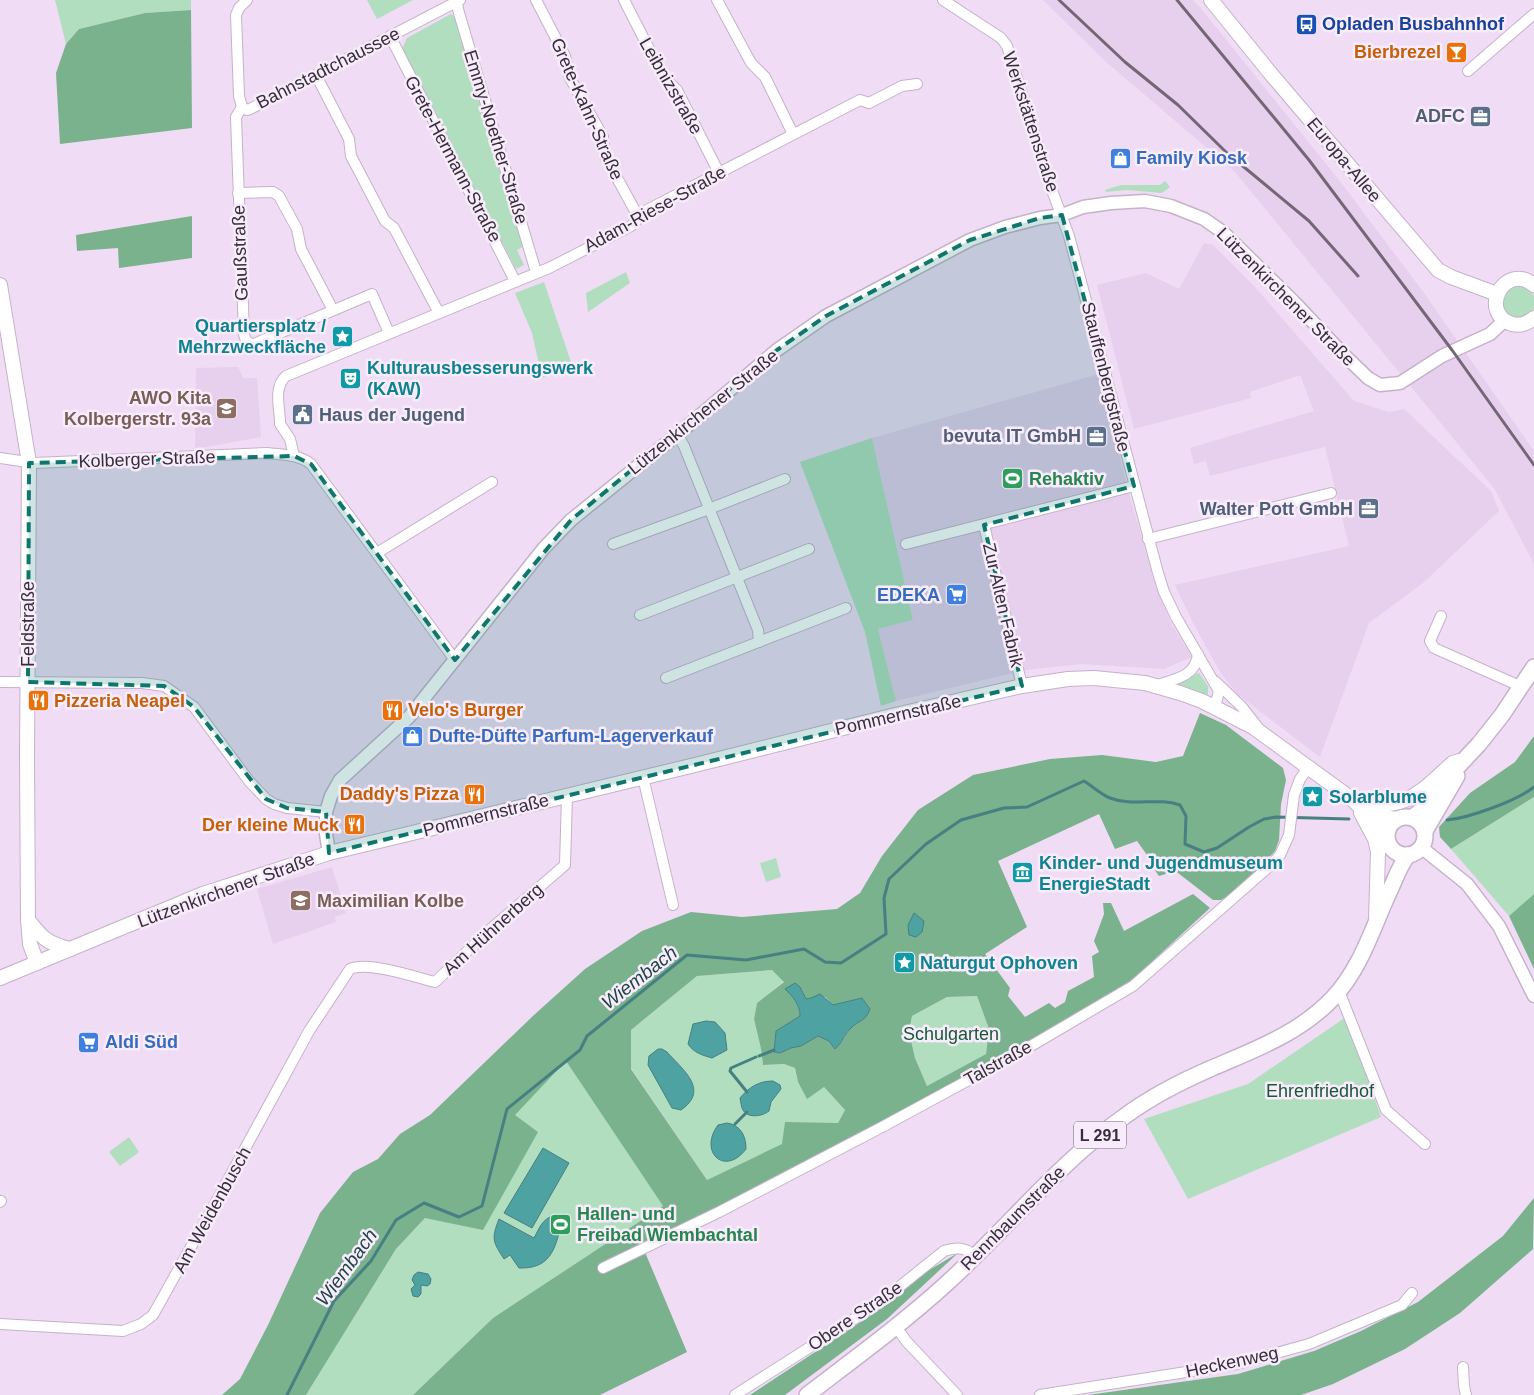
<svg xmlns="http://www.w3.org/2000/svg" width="1534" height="1395" font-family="Arial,sans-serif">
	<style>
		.built { fill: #e7cfee }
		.green { fill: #b2dec0 }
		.forest { fill: #79b28d; fill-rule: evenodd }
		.water { fill: #4ea2a2; stroke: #477f82 }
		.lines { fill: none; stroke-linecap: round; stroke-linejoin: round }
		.stream { stroke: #477f82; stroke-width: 3 }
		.minor-casing { stroke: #c5b2ca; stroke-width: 12 }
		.tertiary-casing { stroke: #c5b2ca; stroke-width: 15 }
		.secondary-casing { stroke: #c5b2ca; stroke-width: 16 }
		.primary-casing { stroke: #c5b2ca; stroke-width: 18 }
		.minor { stroke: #fff; stroke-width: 10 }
		.tertiary { stroke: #fff; stroke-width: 12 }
		.secondary { stroke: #fff; stroke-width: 14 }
		.primary { stroke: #fff; stroke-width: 15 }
		.rail { stroke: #736776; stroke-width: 3 }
		.marked { fill: #0f766e; fill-opacity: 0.2; stroke: #0f766e; stroke-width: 4; stroke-dasharray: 10 6; stroke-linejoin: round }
		.labels { text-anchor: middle; stroke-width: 5; stroke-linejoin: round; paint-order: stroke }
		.shield { fill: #f8ecfc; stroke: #706773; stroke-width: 1 }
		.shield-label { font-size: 16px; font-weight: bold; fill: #362e38 }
		.transit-label { font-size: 18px; font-weight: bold; fill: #164399; stroke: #f8ecfc; text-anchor: start }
		.food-label { font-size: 18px; font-weight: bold; fill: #c56008; stroke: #f8ecfc; text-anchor: end }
		.street-label { font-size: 18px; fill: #362e38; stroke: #f8ecfc }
		.service-label { font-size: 18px; font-weight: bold; fill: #4e5e75; stroke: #f8ecfc; text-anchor: end }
		.shop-label { font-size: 18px; font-weight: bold; fill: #366cbe; stroke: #f8ecfc; text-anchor: start }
		.culture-label { font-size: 18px; font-weight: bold; fill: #0d838f; stroke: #f8ecfc; text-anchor: start }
		.education-label { font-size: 18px; font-weight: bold; fill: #785e54; stroke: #f8ecfc; text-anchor: end }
		.leisure-label { font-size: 18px; font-weight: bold; fill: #27864d; stroke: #f8ecfc; text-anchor: start }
		.park-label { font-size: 18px; fill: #175935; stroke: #f8ecfc }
		.water-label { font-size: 19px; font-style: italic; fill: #1e4545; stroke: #f8ecfc }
	</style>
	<rect width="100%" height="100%" fill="#f0dcf5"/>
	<g class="built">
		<polygon points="1043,0 1193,0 1198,5 1339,180 1424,293 1534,451 1534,564 1494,488 1235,172 1104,60"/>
		<polygon points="1204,243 1213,245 1253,285 1354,401 1389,412 1404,409 1491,491 1499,511 1423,583 1369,623 1320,757 1236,693 1219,670 1193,623 1175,585 1349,546 1325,447 1210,476 1206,461 1194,464 1190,448 1314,411 1300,375 1250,392 1251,398 1134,429 1097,285 1146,273 1179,289"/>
		<polygon points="238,367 243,378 257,378 261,437 195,449 196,368"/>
		<polygon points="1099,374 1130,497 1156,587 1171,623 1192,657 1164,669 1082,664 1025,670 896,701 878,629 913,620 872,438"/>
		<polygon points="332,867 346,913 335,917 336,922 273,944 257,889"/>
	</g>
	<g class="green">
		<polygon points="55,0 191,0 191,10 145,13 79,29 66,44"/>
		<polygon points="367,0 413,0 377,19"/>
		<polygon points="451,14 455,17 524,246 517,250 524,265 516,269 402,49 407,38"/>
		<polygon points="1165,181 1170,187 1162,193 1126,190 1106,192 1105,190 1121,185 1160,185"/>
		<polygon points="626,272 630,283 588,312 586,293"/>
		<polygon points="544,282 572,365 542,378 532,333 515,293"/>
		<circle cx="1519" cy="302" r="16"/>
		<polygon points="872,438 913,620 878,629 896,701 881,706 865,632 800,462"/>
		<polygon points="1199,673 1208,686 1208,694 1204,695 1179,685 1178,681"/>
		<polygon points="1534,797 1534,894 1509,916 1451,849"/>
		<polygon points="776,858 781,877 766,882 760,863"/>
		<polygon points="772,970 784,981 757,1003 754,1019 761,1049 763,1065 784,1064 795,1068 798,1082 807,1098 824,1087 845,1110 838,1123 785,1123 783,1144 707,1180 631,1068 631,1030 697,976"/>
		<polygon points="977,996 989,1029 986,1054 927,1086 915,1058 909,1032 912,1016 947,997"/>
		<polygon points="1346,1017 1381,1117 1188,1199 1144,1119 1248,1084"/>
		<polygon points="566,1061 663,1206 493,1318 413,1395 306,1395 396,1249 425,1218 538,1132 514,1115"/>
		<polygon points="129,1137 139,1152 120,1166 109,1152"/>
	</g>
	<g class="forest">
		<polygon points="191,10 192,128 60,144 56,73 66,44 79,29 145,13"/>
		<polygon points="192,216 192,258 119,268 118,248 77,251 76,235"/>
		<path d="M1200,713L1226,725L1283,768L1286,780L1281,804L1279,840L1275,851L1264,863L1228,896L1221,900H1213L1178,873L1172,872L1159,876L1154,869L1161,866L1153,853L1147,855L1137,841L1115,849L1099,814L998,861L1027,927L985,954L1010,988L1008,996L1025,1017L1049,1003L1055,1008L1065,1002L1068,991L1094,977L1092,956L1099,952L1094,941L1104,914L1103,903H1111L1124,931L1193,894L1210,908L1131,981L1020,1046L879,1124L715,1210L642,1245L687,1352L600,1395H413L493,1318L663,1206L566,1061L515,1115L538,1132L483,1230L425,1218L396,1249L306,1395H222L240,1379L268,1325L320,1213L353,1172L378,1159L400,1134L430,1115L534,1015L585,969L642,931L691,912L742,917L837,909L860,893L882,856L918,810L973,775L1050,759L1102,755L1156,762L1183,756ZM772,970L784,982L757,1003L754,1019L761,1049L763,1065L784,1064L795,1068L798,1082L807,1099L824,1087L845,1110L838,1123L785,1122L782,1144L707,1180L631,1069V1030L697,976ZM800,988L806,999L825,997L833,1005L862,998L870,1009C865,1023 859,1019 850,1029C844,1036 843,1042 835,1049L829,1041L818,1036L801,1046L791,1048L780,1053L774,1052L776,1031L800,1016C800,1004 793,997 785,989ZM977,996L989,1029L986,1054L927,1086L915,1058L909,1032L912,1016L947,997Z"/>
		<polygon points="1534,736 1534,797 1451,849 1440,837 1439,827 1470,793 1515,762"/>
		<polygon points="1534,894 1534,969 1509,916"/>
		<polygon points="1534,1198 1533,1249 1460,1313 1405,1349 1333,1384 1301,1395 1088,1395 1238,1374 1314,1351 1361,1331 1418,1302 1503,1236"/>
		<polygon points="958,1253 887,1319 785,1395 750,1395 882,1308 926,1272"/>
	</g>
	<g class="water">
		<polygon points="914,913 924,921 922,932 916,937 909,935 908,925"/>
		<path d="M795,983L800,987L806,999L811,998L820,994L833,1005L862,998L870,1009C865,1023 859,1019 850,1029C843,1036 843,1042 835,1049L829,1041L818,1036L801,1046L791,1048L780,1053L774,1052L776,1031L800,1016C800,1004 793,997 785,989Z"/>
		<path d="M706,1021L715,1022L725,1033L727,1050L712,1058C702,1055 694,1053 688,1044L693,1024Z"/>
		<path d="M658,1049H662L667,1052C683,1070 710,1090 681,1110L672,1108L648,1065L649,1056Z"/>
		<path d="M773,1081L780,1085L781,1089L771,1102L769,1111C763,1116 748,1119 743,1110C741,1107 741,1102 740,1098C749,1087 759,1081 773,1081Z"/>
		<path d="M727,1123C740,1125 746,1135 746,1149C725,1177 698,1152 718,1125Z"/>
		<polygon points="543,1148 569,1163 532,1228 504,1213"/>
		<path d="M553,1216L558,1219L561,1225C555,1251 549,1269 519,1268L510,1255L504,1259C493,1242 491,1239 499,1219L534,1238C539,1229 542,1219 553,1216Z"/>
		<polygon points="418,1272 428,1274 431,1279 430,1284 427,1286 421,1285 421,1294 418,1297 413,1296 411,1289 415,1285 412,1280 414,1275"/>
	</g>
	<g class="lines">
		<g class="stream">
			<path d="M1447,820C1469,818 1516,801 1534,787"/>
			<polyline points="759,1056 774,1050"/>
			<polyline points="747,1092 730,1071 731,1068 756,1057"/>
			<polyline points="735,1124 747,1112"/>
			<path d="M287,1395L334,1301L371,1261L396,1220L424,1203L459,1217L482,1206L507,1109L580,1050L587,1036L687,955L746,960L804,949L825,962L841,963L886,934L884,898L889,879L926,844L961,820L1004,808L1027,807L1084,781C1092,786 1102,795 1110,798C1133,807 1157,797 1180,805L1186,816L1185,844L1204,852L1217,848L1249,827L1264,819L1276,817L1349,819"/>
		</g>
		<defs>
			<g id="minor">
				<polyline points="456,0 459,13 536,272"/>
				<polyline points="536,0 565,56 570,78 603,137 605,156 639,218"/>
				<polyline points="624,0 663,76 677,90 719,173"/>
				<polyline points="717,0 751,63 765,77 793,134"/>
				<polyline points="943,0 1001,38 1007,46 1053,193 1069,236 1158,573 1164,592 1176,617 1219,691 1215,707"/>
				<polyline points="390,36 515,281"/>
				<polyline points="1468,71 1534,14"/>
				<polyline points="316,75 349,139 351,156 385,221 394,228 439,313"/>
				<path d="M242,107L236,117L244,334C245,340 247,344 254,344L372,294L389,333"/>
				<polyline points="242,107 247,110 250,109 460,0"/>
				<polyline points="242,107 239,96 236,15 239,8 247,0"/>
				<polyline points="238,193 273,192 279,196 297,229 301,249 333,310"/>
				<polyline points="677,434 684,446 758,630 759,642"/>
				<path d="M294,456L290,439L280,424V420C279,406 274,386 286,376L549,268L631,226L647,210L860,100L869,103L902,86L917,84"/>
				<path d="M0,458L34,463L267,453C283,455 298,454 311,464L455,660"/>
				<polyline points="984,525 1022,686"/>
				<polyline points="1148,539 1331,493"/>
				<polyline points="613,544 709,509 785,479"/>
				<polyline points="906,544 1134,486"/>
				<polyline points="377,553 492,482"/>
				<polyline points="640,615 809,549"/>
				<polyline points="1441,616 1430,641 1434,648 1522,687"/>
				<polyline points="666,678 846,608"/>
				<polyline points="0,682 142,683 164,686 194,707 249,781 266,799 274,804 287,808 326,812"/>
				<polyline points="1216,682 1242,707 1259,729"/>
				<path d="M1157,685C1176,679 1196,676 1198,654"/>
				<polyline points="643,777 673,905"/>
				<polyline points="1339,991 1386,1110 1425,1144"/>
				<polyline points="0,1202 1,1201"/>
				<polyline points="603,1268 719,1212 882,1127 1024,1050 1133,986 1271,865 1280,855 1289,835 1294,795 1300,779 1308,768"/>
				<path d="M0,1324L123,1331L141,1324L153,1315L216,1202L309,1031L350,969C368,961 415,977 435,982L493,927L565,865L567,796"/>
				<polyline points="896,1327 907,1342 957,1395"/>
				<polyline points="1463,1367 1464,1386 1466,1395"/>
				<path d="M735,1395L879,1303L944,1251C957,1247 964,1247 976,1256"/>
				<polyline points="1040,1395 1237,1364 1309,1344 1402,1305 1412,1293"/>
			</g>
			<g id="tertiary">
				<polyline points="1422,848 1467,884 1499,926 1534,996"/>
				<polyline points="329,853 326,834 326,812 331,796 340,780 409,717 544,548 571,520 684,429 777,350 826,316 970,240 1005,227 1040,218 1062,215 1083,207 1111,203 1145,201 1171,206 1204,219 1224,233 1296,304 1343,354 1368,378 1380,385 1400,383 1442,356 1490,334 1505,320"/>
			</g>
			<g id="secondary">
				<polyline points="1211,0 1271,74 1438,270 1451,277 1497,294"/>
				<polyline points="0,285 29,463 27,757 28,920 30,944 37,963"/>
				<path d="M1534,285C1504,261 1478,313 1512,324C1520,326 1528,323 1534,318"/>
				<path d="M1353,800C1366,801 1382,805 1395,803C1418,799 1436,777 1453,763L1459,761"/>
				<polyline points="1367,806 1390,818 1396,819"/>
				<polyline points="1361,813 1375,839 1378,852 1376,920"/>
				<path d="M28,920C42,938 48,944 70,949"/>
				<polyline points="0,978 203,894 329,853 695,765 891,716 1022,686 1068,679 1094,678 1145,683 1180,693 1202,701 1253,727 1353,800 1367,814 1388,832"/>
			</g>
			<g id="primary">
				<circle cx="1406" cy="836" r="19"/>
				<polyline points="1413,817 1424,808 1437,789 1479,744 1502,715 1534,667"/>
				<polyline points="1425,831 1457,776"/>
				<path d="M807,1395C854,1359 902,1324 946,1284C1007,1229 1058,1163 1125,1116C1152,1096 1182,1081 1212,1068C1256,1049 1300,1033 1333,998C1362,967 1373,926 1391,888C1396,877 1400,865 1408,855"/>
			</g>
		</defs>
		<use href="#minor" class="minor-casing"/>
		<use href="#tertiary" class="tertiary-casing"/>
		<use href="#secondary" class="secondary-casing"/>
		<use href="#primary" class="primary-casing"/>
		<use href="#minor" class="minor"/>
		<use href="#tertiary" class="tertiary"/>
		<use href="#secondary" class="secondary"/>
		<use href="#primary" class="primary"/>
		<g class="rail">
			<polyline points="1059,0 1125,62 1178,105 1227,153 1309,221 1358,276"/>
			<polyline points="1177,0 1309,160 1452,350 1534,465"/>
		</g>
	</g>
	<path class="marked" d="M1062,215L1134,486L984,525L1022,686L329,853L326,812L287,808L266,799L194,707L164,686L28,682L29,463L294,456L311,464L455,660L571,520L777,350L826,316L970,240L1040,218Z"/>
	<defs>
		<symbol id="bus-square" viewBox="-11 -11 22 22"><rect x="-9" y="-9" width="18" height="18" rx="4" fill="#1a4fb4" stroke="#f8ecfc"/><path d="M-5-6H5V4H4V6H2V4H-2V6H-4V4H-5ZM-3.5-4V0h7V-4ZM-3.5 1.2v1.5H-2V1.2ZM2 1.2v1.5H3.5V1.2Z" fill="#fff"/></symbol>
		<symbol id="bar-square" viewBox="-11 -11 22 22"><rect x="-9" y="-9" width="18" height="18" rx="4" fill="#e8710a" stroke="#f8ecfc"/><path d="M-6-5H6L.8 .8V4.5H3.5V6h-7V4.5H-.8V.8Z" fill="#fff"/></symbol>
		<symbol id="office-square" viewBox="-11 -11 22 22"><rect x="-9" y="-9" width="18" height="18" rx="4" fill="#5c6f8a" stroke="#f8ecfc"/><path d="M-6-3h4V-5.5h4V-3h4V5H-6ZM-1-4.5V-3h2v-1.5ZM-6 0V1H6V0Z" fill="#fff"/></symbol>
		<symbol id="shop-square" viewBox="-11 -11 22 22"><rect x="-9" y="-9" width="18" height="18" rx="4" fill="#3f7fe0" stroke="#f8ecfc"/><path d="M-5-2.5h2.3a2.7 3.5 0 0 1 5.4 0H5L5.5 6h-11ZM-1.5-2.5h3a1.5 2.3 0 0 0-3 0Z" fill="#fff"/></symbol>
		<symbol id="sight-square" viewBox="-11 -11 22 22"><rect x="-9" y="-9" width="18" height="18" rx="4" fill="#0f9aa8" stroke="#f8ecfc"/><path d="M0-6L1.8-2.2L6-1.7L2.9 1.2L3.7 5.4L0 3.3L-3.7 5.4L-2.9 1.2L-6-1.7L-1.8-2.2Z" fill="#fff"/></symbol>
		<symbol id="theatre-square" viewBox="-11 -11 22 22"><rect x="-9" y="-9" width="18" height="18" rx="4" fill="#0f9aa8" stroke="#f8ecfc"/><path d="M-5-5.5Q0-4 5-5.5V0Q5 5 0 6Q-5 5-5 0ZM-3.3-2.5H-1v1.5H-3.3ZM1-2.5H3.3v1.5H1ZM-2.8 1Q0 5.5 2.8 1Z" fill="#fff"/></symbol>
		<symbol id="school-square" viewBox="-11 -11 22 22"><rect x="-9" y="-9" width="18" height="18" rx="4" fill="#8d6e63" stroke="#f8ecfc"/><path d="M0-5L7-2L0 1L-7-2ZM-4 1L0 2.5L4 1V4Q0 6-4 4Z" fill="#fff"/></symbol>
		<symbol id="civic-square" viewBox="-11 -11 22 22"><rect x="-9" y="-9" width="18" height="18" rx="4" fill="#5c6f8a" stroke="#f8ecfc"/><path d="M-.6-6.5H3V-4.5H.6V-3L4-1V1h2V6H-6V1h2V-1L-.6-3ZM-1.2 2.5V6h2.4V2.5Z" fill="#fff"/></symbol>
		<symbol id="stadium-square" viewBox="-11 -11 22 22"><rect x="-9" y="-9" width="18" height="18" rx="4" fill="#2e9e5b" stroke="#f8ecfc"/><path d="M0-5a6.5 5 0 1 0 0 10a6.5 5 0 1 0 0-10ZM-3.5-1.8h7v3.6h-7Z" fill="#fff"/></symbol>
		<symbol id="supermarket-square" viewBox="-11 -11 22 22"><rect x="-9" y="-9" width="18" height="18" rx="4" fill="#3f7fe0" stroke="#f8ecfc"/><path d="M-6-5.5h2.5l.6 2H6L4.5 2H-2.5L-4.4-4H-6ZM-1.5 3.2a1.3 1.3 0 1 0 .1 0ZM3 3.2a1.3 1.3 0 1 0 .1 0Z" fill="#fff"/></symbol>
		<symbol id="restaurant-square" viewBox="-11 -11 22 22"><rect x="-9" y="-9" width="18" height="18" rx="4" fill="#e8710a" stroke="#f8ecfc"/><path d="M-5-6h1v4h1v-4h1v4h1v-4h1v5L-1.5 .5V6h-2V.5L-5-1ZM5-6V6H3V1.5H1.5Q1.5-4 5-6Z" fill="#fff"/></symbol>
		<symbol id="museum-square" viewBox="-11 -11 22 22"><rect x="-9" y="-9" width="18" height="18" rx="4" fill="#0f9aa8" stroke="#f8ecfc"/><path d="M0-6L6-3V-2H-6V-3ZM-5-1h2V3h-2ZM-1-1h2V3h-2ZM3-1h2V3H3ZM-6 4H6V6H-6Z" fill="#fff"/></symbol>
	</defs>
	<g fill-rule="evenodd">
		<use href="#bus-square" x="1294" y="12" width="25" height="25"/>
		<use href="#bar-square" x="1444" y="40" width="25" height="25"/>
		<use href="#office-square" x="1468" y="104" width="25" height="25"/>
		<use href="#shop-square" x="1108" y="146" width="25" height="25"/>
		<use href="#sight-square" x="330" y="324" width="25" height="25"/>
		<use href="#theatre-square" x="338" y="366" width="25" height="25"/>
		<use href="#school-square" x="214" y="396" width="25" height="25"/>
		<use href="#civic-square" x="290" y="402" width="25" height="25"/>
		<use href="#office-square" x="1084" y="424" width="25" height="25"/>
		<use href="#stadium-square" x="1000" y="466" width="25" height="25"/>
		<use href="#office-square" x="1356" y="496" width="25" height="25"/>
		<use href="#supermarket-square" x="944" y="582" width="25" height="25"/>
		<use href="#restaurant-square" x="26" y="688" width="25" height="25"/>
		<use href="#restaurant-square" x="380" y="698" width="25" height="25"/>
		<use href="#shop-square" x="400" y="724" width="25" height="25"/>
		<use href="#restaurant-square" x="462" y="782" width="25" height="25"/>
		<use href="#sight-square" x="1300" y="784" width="25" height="25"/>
		<use href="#restaurant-square" x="342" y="812" width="25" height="25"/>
		<use href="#museum-square" x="1010" y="860" width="25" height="25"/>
		<use href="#school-square" x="288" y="888" width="25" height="25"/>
		<use href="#sight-square" x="892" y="950" width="25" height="25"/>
		<use href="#supermarket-square" x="76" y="1030" width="25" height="25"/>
		<use href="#stadium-square" x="548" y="1212" width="25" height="25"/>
	</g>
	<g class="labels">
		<rect class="shield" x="1074" y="1121.5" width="52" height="27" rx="4"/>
		<g class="shield-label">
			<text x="1100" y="1141">L 291</text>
		</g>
		<g class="transit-label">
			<text x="1322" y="30">Opladen Busbahnhof</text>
		</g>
		<g class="food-label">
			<text x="1441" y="58">Bierbrezel</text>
			<text x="54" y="707" text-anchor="start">Pizzeria Neapel</text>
			<text x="408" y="716" text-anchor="start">Velo's Burger</text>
			<text x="459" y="800">Daddy's Pizza</text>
			<text x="339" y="831">Der kleine Muck</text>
		</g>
		<g class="street-label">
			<text transform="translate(328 68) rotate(-27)" y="6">Bahnstadtchaussee</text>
			<text transform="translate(671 86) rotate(60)" y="6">Leibnizstraße</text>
			<text transform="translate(587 109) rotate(66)" y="6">Grete-Kahn-Straße</text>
			<text transform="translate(1031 122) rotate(72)" y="6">Werkstättenstraße</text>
			<text transform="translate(496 137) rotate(73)" y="6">Emmy-Noether-Straße</text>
			<text transform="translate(453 159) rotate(62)" y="6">Grete-Hermann-Straße</text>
			<text transform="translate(1344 160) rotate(50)" y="6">Europa-Allee</text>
			<text transform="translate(655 209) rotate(-29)" y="6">Adam-Riese-Straße</text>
			<text transform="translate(240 253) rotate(-92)" y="6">Gaußstraße</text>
			<text transform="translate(1286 297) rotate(45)" y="6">Lützenkirchener Straße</text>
			<text transform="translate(1106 377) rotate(76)" y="6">Stauffenbergstraße</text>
			<text transform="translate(703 412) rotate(-39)" y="6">Lützenkirchener Straße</text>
			<text transform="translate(147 459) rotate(-2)" y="6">Kolberger Straße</text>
			<text transform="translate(1003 605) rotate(77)" y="6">Zur Alten Fabrik</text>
			<text transform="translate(28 624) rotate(-90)" y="6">Feldstraße</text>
			<text transform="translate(898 715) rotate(-13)" y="6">Pommernstraße</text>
			<text transform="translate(486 815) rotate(-14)" y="6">Pommernstraße</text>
			<text transform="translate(226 890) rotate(-20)" y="6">Lützenkirchener Straße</text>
			<text transform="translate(493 929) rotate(-42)" y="6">Am Hühnerberg</text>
			<text transform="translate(998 1063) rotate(-29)" y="6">Talstraße</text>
			<text transform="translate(212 1210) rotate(-61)" y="6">Am Weidenbusch</text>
			<text transform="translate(1013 1218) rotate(-45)" y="6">Rennbaumstraße</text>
			<text transform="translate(855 1316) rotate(-34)" y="6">Obere Straße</text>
			<text transform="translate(1232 1362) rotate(-12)" y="6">Heckenweg</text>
		</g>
		<g class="service-label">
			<text x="1465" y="122">ADFC</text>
			<text x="319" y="421" text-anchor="start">Haus der Jugend</text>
			<text x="1081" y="442">bevuta IT GmbH</text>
			<text x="1353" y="515">Walter Pott GmbH</text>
		</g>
		<g class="shop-label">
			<text x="1136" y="164">Family Kiosk</text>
			<text x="940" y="601" text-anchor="end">EDEKA</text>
			<text x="429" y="742">Dufte-Düfte Parfum-Lagerverkauf</text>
			<text x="105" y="1048">Aldi Süd</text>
		</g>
		<g class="culture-label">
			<text x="326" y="332" text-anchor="end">Quartiersplatz /<tspan x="326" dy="21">Mehrzweckfläche</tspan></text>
			<text x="367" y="374">Kulturausbesserungswerk<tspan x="367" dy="21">(KAW)</tspan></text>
			<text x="1329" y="803">Solarblume</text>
			<text x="1039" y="869">Kinder- und Jugendmuseum<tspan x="1039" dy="21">EnergieStadt</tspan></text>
			<text x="920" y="969">Naturgut Ophoven</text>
		</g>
		<g class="education-label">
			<text x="211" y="404">AWO Kita<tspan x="211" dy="21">Kolbergerstr. 93a</tspan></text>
			<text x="317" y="907" text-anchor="start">Maximilian Kolbe</text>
		</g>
		<g class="leisure-label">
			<text x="1029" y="485">Rehaktiv</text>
			<text x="577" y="1220">Hallen- und<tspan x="577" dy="21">Freibad Wiembachtal</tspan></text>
		</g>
		<g class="park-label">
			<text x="951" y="1040">Schulgarten</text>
			<text x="1320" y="1097">Ehrenfriedhof</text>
		</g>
		<g class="water-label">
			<text transform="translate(639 977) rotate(-38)" y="7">Wiembach</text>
			<text transform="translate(346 1267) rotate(-54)" y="7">Wiembach</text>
		</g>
	</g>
</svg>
